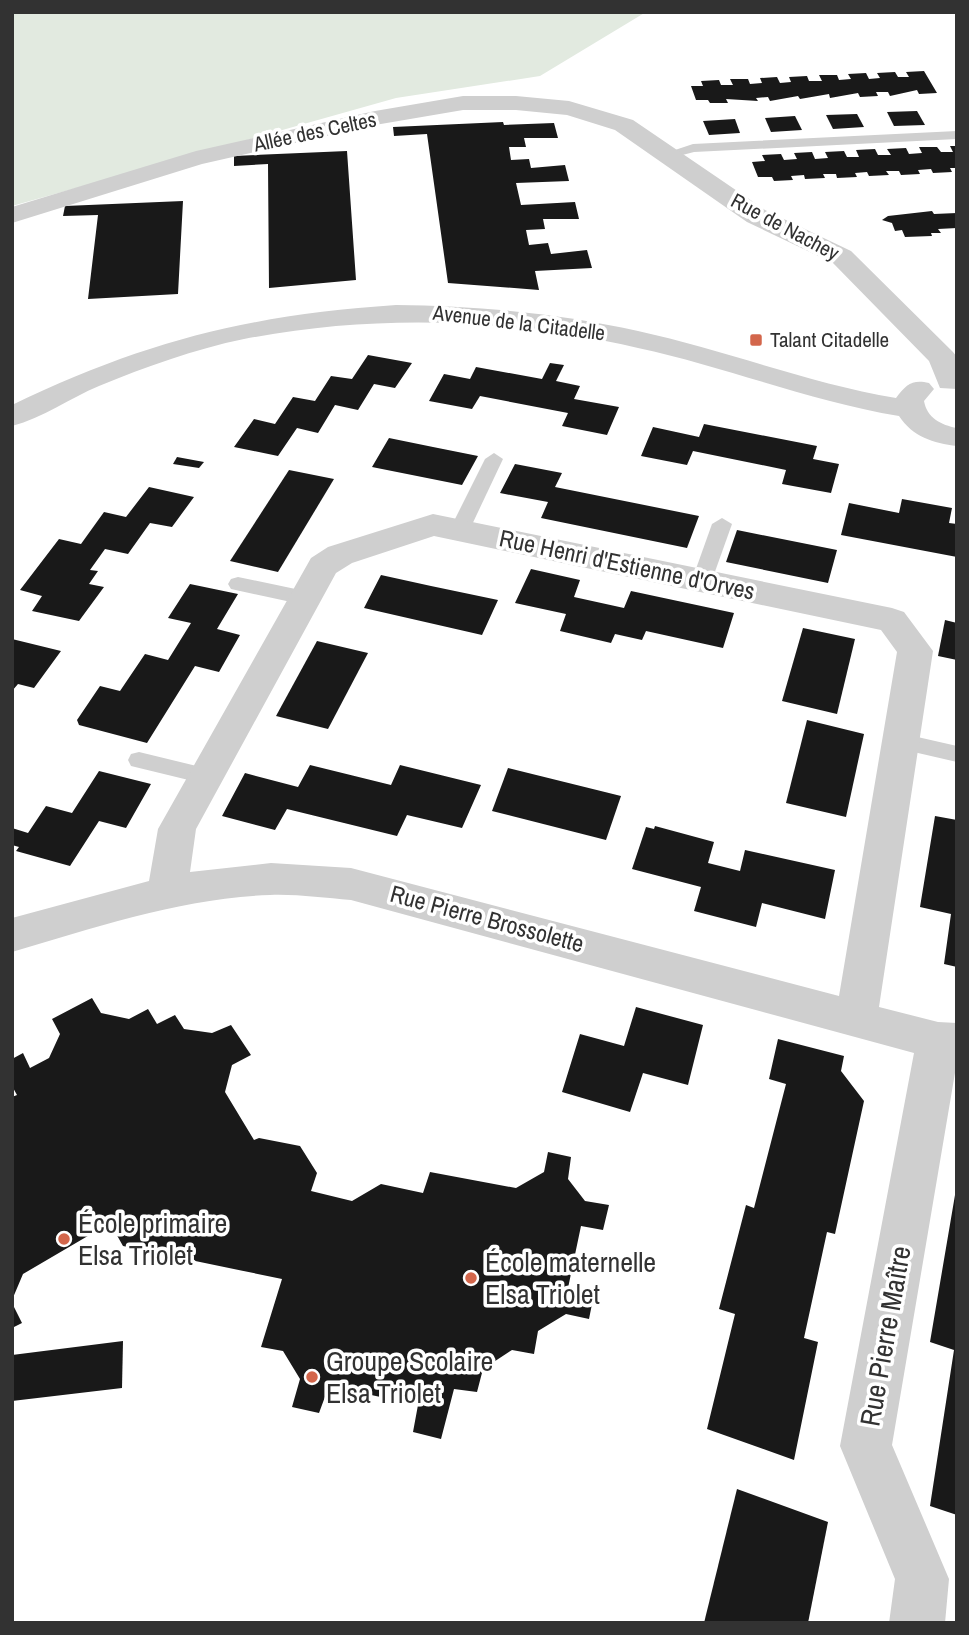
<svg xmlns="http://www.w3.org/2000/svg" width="969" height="1635" font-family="'Archivo Narrow',sans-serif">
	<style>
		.green { fill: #e2eae0 }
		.building { fill: #191919 }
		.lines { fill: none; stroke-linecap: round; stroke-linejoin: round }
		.lane { fill: #cfcfcf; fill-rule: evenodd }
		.street { fill: #cfcfcf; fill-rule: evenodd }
		.poi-dot { fill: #d3664b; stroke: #fff; stroke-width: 2.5 }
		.labels { text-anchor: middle; stroke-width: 7; stroke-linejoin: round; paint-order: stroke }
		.far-street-label { font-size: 21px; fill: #323232; stroke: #fff }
		.far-poi-label { font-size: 21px; fill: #323232; stroke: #fff; text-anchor: start }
		.street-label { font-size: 24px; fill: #323232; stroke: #fff }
		.near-poi-label { font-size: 28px; fill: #323232; stroke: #fff; text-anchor: start }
		.near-street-label { font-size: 28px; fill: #323232; stroke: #fff }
	</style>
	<rect width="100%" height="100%" fill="#fff"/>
	<polygon class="green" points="12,12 646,12 540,76 396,98 12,206"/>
	<g class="building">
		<polygon points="924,71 937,93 919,94 917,90 890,96 888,92 876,92 878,96 860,97 858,93 830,98 829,94 800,99 798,96 770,101 768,97 756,98 758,101 726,99 728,103 710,103 708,100 696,100 691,86 703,86 701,81 719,80 721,85 733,85 730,79 748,79 750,84 762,83 760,78 777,77 780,83 791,82 789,77 807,76 809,81 822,81 819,75 837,75 839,80 851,79 848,74 866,73 869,79 880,78 877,73 895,72 898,77 909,77 906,72"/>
		<polygon points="917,111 925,125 894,126 887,112"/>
		<polygon points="857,114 864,127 833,129 826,115"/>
		<polygon points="795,116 802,130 771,132 765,118"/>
		<polygon points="735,119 740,133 709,135 703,121"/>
		<polygon points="503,122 504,125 554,123 558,138 524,138 526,147 509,147 511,160 529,159 531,168 565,165 569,181 516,183 521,205 575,202 579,219 543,219 545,229 526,230 529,245 548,243 551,254 587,250 592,268 535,271 539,290 448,283 427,134 394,136 393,127"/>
		<polygon points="950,146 957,146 957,168 950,168 952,172 933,173 931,169 918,170 920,174 901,175 899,171 886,171 889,175 869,176 867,172 855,173 857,177 837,178 836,174 823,174 825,178 805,179 804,175 791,176 793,180 774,181 772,177 758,177 752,162 765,161 762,155 781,154 784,160 797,159 794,153 812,152 815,159 828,158 825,152 844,151 847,157 859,157 856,150 875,149 878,155 891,155 887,149 906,148 909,154 922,153 919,147 937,147 941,152 953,152"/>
		<polygon points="347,151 356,280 269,288 268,164 234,166 234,156"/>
		<polygon points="183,201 178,294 88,299 98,215 63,216 65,206"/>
		<polygon points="932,211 934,214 957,213 957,228 938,229 941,233 931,233 932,236 905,237 902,230 895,231 892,223 882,220 888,216"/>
		<polygon points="368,355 412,363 395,388 374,384 358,410 335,405 318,433 297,428 278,456 234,447 254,419 275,424 293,397 315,401 331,376 352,379"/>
		<polygon points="550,363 564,365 556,381 580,386 574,399 619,407 607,435 562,426 568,413 480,396 472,409 429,401 444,374 470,379 476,367 542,379"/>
		<polygon points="704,424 817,446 813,459 839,464 831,493 782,484 786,470 693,451 687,465 641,456 653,427 699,437"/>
		<polygon points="389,438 433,447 478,456 462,485 372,467"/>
		<polygon points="177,457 204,462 199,468 173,464"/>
		<polygon points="515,464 562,473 555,487 699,516 687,548 541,518 548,502 500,493"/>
		<polygon points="289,470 334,479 278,572 230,561"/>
		<polygon points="149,487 194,497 172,527 150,523 128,554 105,549 90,570 98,571 89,584 104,587 79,621 32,611 42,596 20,590 59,539 81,544 104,512 126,517"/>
		<polygon points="902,499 952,508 949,523 957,524 957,557 841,535 849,503 899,513"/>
		<polygon points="737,530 837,550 828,583 726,562"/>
		<polygon points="531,569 580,580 574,597 624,608 631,591 734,613 723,648 646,631 642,640 615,634 611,643 560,631 566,614 515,603"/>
		<polygon points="381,575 431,586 498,600 482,635 364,608"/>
		<polygon points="190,584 238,594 217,629 240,635 219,672 195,666 147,743 79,725 77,720 100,686 120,691 145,654 168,660 191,623 168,618"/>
		<polygon points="945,620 957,623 957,660 938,656"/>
		<polygon points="803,628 855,639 837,714 782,701"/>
		<polygon points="12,639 61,651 34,688 18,684 12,691"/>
		<polygon points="317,641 368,653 328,729 276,716"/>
		<polygon points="807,720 864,734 846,817 786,803"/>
		<polygon points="310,765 391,785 400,765 481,785 462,828 407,815 397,836 287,809 275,830 222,816 245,773 298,787"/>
		<polygon points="508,768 621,796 606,840 492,811"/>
		<polygon points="99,771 151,784 126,828 99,821 70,866 16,851 19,847 12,845 12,828 28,833 46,806 72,813"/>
		<polygon points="935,816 957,820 957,967 944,964 951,914 920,907"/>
		<polygon points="655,826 714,842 708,863 740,871 745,850 835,870 825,919 762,903 756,927 694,911 701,887 632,869 646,827 654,829"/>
		<polygon points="92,998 101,1013 129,1019 148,1009 157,1024 175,1015 184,1029 212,1033 231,1025 251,1055 232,1065 225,1092 254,1140 259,1138 300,1146 317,1173 311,1191 352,1201 381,1184 423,1193 430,1172 516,1188 544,1172 548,1152 571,1157 568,1179 585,1201 609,1205 603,1230 581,1226 568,1288 594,1294 589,1319 566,1314 538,1331 534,1354 512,1350 483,1369 477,1392 454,1389 441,1439 413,1432 418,1405 329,1386 319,1413 292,1407 300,1379 283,1351 261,1347 282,1279 123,1246 110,1223 23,1274 12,1300 12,1097 17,1095 12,1086 12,1059 23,1053 30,1068 49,1058 60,1034 52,1019"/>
		<polygon points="636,1007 703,1025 688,1085 643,1073 630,1112 562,1092 580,1034 624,1046"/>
		<polygon points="778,1039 844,1056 841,1071 864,1101 835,1234 827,1232 804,1338 818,1342 794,1460 707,1429 735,1314 719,1309 746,1205 754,1208 786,1084 769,1079"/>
		<polygon points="955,1195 957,1195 957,1515 930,1506 954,1350 930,1342"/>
		<polygon points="12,1303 22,1323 12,1328"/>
		<polygon points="123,1341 122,1388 12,1401 12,1355"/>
		<polygon points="737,1489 828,1522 808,1623 704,1623"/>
	</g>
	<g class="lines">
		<g class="lane">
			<polygon points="957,131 957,139 694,152 667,159 660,155 693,144"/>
			<polygon points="494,453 503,459 469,531 459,537 452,535 449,531 485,459"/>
			<polygon points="722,518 732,524 712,580 702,587 695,585 692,580 712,524"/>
			<polygon points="238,577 305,591 315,598 305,605 231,589 228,584 231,579"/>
			<polygon points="900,733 957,746 957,762 892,747 889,741 892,735"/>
			<polygon points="139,752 213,770 216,776 213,782 205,784 131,766 128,760 131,754"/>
		</g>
		<g class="street">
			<polygon points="463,96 516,96 569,101 633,120 765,210 851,251 953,352 957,357 957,389 940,388 929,361 833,263 747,222 615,130 567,115 516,110 463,110 375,125 202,164 12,223 12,207 196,151 375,111"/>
			<path d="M396,305C478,306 558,313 638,331C725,350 808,383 896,398C906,384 913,379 929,383L934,389L924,401C927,418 941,425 957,428V446C933,443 913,437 899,416C810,401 726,367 638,348C508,318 375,314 244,339C195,349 145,367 99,386C70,398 43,418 12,426V405C145,341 249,315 396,305Z"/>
			<path d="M433,514L892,608L904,612L933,651L879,1007L938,1022L957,1023V1061L892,1445L949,1579L945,1623H889L895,1579L840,1446L914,1053L351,900C324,898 297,894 270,895C182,898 97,927 12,952V918L149,881L158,829L311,558L328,547ZM434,536L881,630L897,652L839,996L351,868L271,863L190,872L196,829L336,573L352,563Z"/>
		</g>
	</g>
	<g class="poi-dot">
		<rect x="749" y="333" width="14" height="14" rx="3.5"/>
		<circle cx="64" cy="1239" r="7"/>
		<circle cx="471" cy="1278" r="7"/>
		<circle cx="312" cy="1377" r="7"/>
	</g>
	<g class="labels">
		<g class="far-street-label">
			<text transform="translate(315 132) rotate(-12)" y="7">Allée des Celtes</text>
			<text transform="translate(785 227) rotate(28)" y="7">Rue de Nachey</text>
			<text transform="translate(519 323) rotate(7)" y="7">Avenue de la Citadelle</text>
		</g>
		<g class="far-poi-label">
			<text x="770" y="347">Talant Citadelle</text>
		</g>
		<g class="street-label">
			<text transform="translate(627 565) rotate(12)" y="8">Rue Henri d'Estienne d'Orves</text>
			<text transform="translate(487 919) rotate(15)" y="8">Rue Pierre Brossolette</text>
		</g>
		<g class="near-poi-label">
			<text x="78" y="1233">École primaire<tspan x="78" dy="32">Elsa Triolet</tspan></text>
			<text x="485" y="1272">École maternelle<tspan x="485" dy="32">Elsa Triolet</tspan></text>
			<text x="326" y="1371">Groupe Scolaire<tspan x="326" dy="32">Elsa Triolet</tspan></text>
		</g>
		<g class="near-street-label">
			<text transform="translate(885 1336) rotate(-80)" y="10">Rue Pierre Maître</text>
		</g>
	</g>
	<rect width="969" height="1635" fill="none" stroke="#323232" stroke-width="28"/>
</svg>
